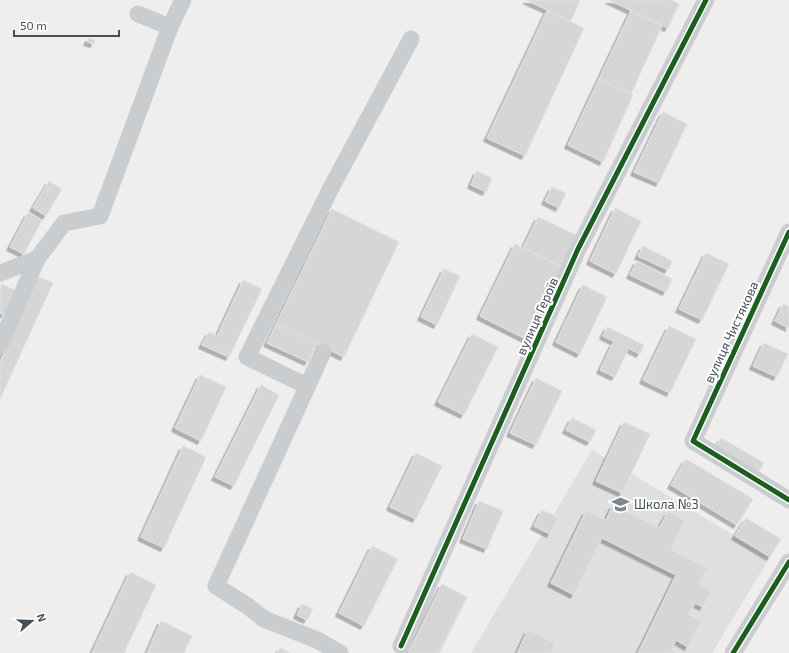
<svg xmlns="http://www.w3.org/2000/svg" width="789" height="653" font-family="'Exo 2',sans-serif">
	<style>
		.education { fill: #e0dfe0 }
		.building { fill: #d6d6d7; stroke: #e0e0e0; filter: url(#shadow) }
		.lines { fill: none; stroke-linecap: round; stroke-linejoin: round }
		.minor { stroke: #cacdcf; stroke-width: 17 }
		.cycleway-casing { stroke: #fff; stroke-width: 8 }
		.cycleway { stroke: #1b5e20; stroke-width: 5 }
		.labels { text-anchor: middle; stroke-width: 4; stroke-linejoin: round; paint-order: stroke }
		.street-label { font-size: 13px; fill: #444f5c; stroke: #fff }
		.poi-label { font-size: 13px; fill: #444f5c; stroke: #fff; text-anchor: start }
	</style>
	<defs>
		<filter id="shadow"><feDropShadow dx="-3.5" dy="3.5" stdDeviation="0" flood-color="#0004"/></filter>
	</defs>
	<rect width="100%" height="100%" fill="#efeeed"/>
	<polygon class="education" points="592,450 770,557 712,653 471,653"/>
	<g class="building">
		<polygon points="526,0 580,0 571,21"/>
		<polygon points="609,0 671,0 679,4 668,28"/>
		<polygon points="547,11 584,28 525,156 487,138"/>
		<polygon points="631,11 662,26 631,94 599,79"/>
		<polygon points="89,38 95,40 94,44 87,42"/>
		<polygon points="599,79 633,95 603,162 568,145"/>
		<polygon points="663,112 687,124 659,183 634,172"/>
		<polygon points="477,171 492,178 486,192 471,185"/>
		<polygon points="49,181 62,189 46,216 33,208"/>
		<polygon points="552,187 566,193 559,208 545,201"/>
		<polygon points="615,208 641,221 616,274 590,261"/>
		<polygon points="332,209 399,242 344,357 276,324"/>
		<polygon points="28,213 42,220 24,254 10,247"/>
		<polygon points="538,217 576,235 561,267 523,248"/>
		<polygon points="515,244 561,267 526,339 480,316"/>
		<polygon points="643,246 672,261 668,270 638,256"/>
		<polygon points="706,253 729,264 702,320 679,309"/>
		<polygon points="637,261 672,279 666,292 630,275"/>
		<polygon points="444,269 460,276 437,325 421,317"/>
		<polygon points="37,276 53,283 0,399 0,362"/>
		<polygon points="243,280 262,289 229,357 202,345 209,332 217,336"/>
		<polygon points="1,284 15,290 4,315 0,313"/>
		<polygon points="583,285 607,297 580,354 556,342"/>
		<polygon points="783,304 789,307 789,328 775,321"/>
		<polygon points="276,324 317,343 308,362 267,343"/>
		<polygon points="669,326 696,339 670,393 643,380"/>
		<polygon points="607,327 644,345 640,354 603,336"/>
		<polygon points="472,334 498,347 464,415 438,402"/>
		<polygon points="613,343 628,350 615,377 600,370"/>
		<polygon points="764,343 788,354 777,377 753,366"/>
		<polygon points="200,375 226,387 201,441 175,428"/>
		<polygon points="536,378 562,391 536,445 510,433"/>
		<polygon points="261,385 279,395 234,486 215,477"/>
		<polygon points="572,418 596,430 590,442 566,430"/>
		<polygon points="624,422 650,434 622,493 596,481"/>
		<polygon points="721,438 764,463 756,476 713,450"/>
		<polygon points="183,446 206,457 164,548 141,537"/>
		<polygon points="416,453 442,466 416,519 390,507"/>
		<polygon points="686,459 753,499 737,525 671,485"/>
		<polygon points="479,501 503,511 487,549 463,539"/>
		<polygon points="613,505 659,528 668,512 685,520 671,550 707,568 699,585 711,591 703,607 695,603 689,615 701,621 688,647 676,640 671,650 677,653 638,653 676,575 602,538 574,595 551,583 586,511 606,520"/>
		<polygon points="542,510 558,517 550,534 534,526"/>
		<polygon points="746,518 781,539 770,557 735,536"/>
		<polygon points="372,546 398,559 364,626 339,613"/>
		<polygon points="130,572 156,585 124,653 92,653"/>
		<polygon points="442,584 467,597 439,653 408,653"/>
		<polygon points="302,604 313,609 307,620 297,615"/>
		<polygon points="161,621 192,636 184,653 147,653"/>
		<polygon points="528,630 555,643 551,653 517,653"/>
		<polygon points="280,648 290,653 277,653"/>
	</g>
	<g class="lines">
		<g class="minor">
			<polyline points="138,14 170,27"/>
			<polyline points="789,232 693,441 789,500"/>
			<polyline points="0,273 37,259 64,223 100,216 170,27 183,0"/>
			<polyline points="0,345 37,259"/>
			<polyline points="323,352 216,586 249,607 264,619 317,640 340,653"/>
			<polyline points="307,386 247,357 332,186 411,39"/>
			<polyline points="401,646 578,249 706,0"/>
			<polyline points="733,653 789,562"/>
		</g>
		<defs>
			<g id="cycleway">
				<polyline points="789,232 693,441 789,500"/>
				<polyline points="401,646 578,249 706,0"/>
				<polyline points="733,653 789,562"/>
			</g>
		</defs>
		<use href="#cycleway" class="cycleway-casing"/>
		<use href="#cycleway" class="cycleway"/>
	</g>
	<defs>
		<symbol id="school-bare" viewBox="-9 -9 18 18"><path d="M0-5L7-2L0 1L-7-2ZM-4 1L0 2.5L4 1V4Q0 6-4 4Z" fill="#80878f" stroke="#fff" stroke-width="2.5" paint-order="stroke"/></symbol>
	</defs>
	<g fill-rule="evenodd">
		<use href="#school-bare" x="608" y="492" width="25" height="25"/>
	</g>
	<g class="labels">
		<g class="street-label">
			<text transform="translate(537 316) rotate(-66)" y="5">вулиця Героїв</text>
			<text transform="translate(731 332) rotate(-65)" y="5">вулиця Чистякова</text>
		</g>
		<g class="poi-label">
			<text x="634" y="509">Школа №3</text>
		</g>
	</g>
	<g transform="translate(32 621) rotate(71)" stroke="#ffffff" stroke-width="3" paint-order="stroke">
	<path d="M0-3L7 15L0 10L-7 15Z" fill="#444f5c"/>
	<text y="-6" font-size="11" font-weight="bold" text-anchor="middle" fill="#444f5c">N</text>
	</g>
	<path d="M14 30v6h105v-6" fill="none" stroke="#444f5c" stroke-width="2"/>
	<text x="20" y="30" font-size="12" fill="#444f5c" stroke="#ffffff" stroke-width="3" paint-order="stroke">50 m</text>
</svg>
